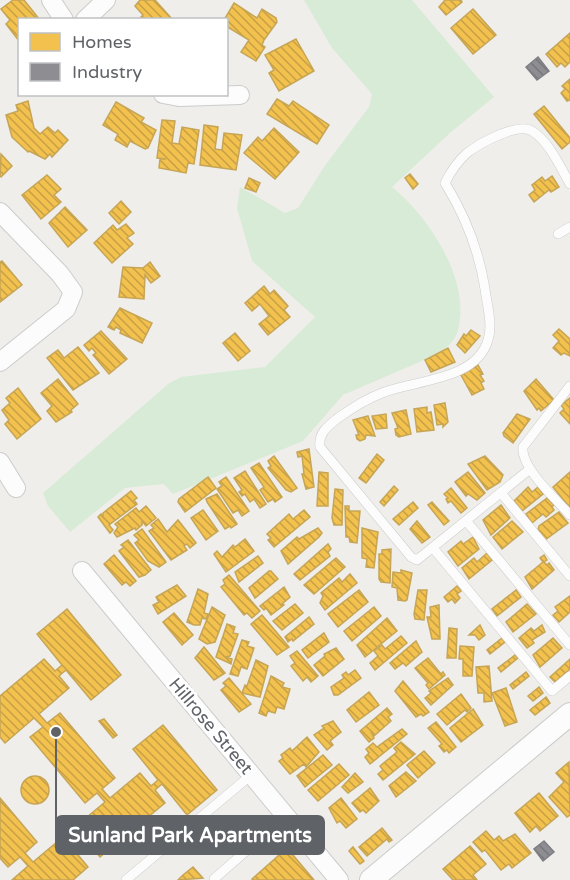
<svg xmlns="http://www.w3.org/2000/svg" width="570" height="880" font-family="'Varela Round',sans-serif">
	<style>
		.green { fill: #d8ebd6 }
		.homes { fill: url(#homes-back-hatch); stroke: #c6a556; stroke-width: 1.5 }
		.industry { fill: url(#industry-back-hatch); stroke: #7f8085; stroke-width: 1.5 }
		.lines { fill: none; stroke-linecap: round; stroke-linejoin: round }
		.service-casing { stroke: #cbcccc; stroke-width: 10 }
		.minor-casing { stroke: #cbcccc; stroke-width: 20 }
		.tertiary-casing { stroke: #cbcccc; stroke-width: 24 }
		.service { stroke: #fdfcfc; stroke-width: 9 }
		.minor { stroke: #fdfcfc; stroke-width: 18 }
		.tertiary { stroke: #fdfcfc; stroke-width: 22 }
		.labels { text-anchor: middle; stroke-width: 6; stroke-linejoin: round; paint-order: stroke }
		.street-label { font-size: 18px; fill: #5f6368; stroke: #fff }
		.leader { fill: none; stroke: #5f6368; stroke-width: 2 }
		.callout-dot { fill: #5f6368; stroke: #fff; stroke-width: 2 }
		.callout { fill: #5f6368; stroke: #5f6368; stroke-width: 2 }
		.callout-label { font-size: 20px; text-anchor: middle; font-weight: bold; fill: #fff }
	</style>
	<defs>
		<pattern id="homes-back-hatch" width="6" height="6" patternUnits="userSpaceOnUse" patternTransform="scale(1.5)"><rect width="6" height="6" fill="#f2c14e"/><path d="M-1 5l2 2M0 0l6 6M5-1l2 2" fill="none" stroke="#c7a045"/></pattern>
		<pattern id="industry-back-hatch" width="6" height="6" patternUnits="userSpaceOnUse" patternTransform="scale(1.5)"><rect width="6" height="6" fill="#8d8d92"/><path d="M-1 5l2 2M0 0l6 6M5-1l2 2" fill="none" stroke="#76777b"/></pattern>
	</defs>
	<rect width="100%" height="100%" fill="#efeeea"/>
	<path class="green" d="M304,0H412L494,97L451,132L392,187C429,217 471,280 458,330C456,340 446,348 438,354L343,395L303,441L173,494L164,484L125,488L70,532L48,506L43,493L168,384L181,377L265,367L315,317L252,261L237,208L240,187L285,213L298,208L324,167L369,107L372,94L332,48Z"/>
	<g class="homes">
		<polygon points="13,0 24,0 40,20 20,20 19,41 6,24 10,20 1,9"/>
		<polygon points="140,0 155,0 173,20 138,20 143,15 135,6"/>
		<polygon points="445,0 461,0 462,2 446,15 439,7"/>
		<polygon points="234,3 257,18 262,9 276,18 277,22 264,40 262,45 265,47 256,61 241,52 249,40 226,26 226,20 224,20"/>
		<polygon points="473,9 496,35 473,54 451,28"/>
		<polygon points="570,33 570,62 565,67 561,63 557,67 546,54"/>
		<polygon points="296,39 314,71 279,91 269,73 274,70 265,55"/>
		<polygon points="570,79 570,100 567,101 561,93 565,89 562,86"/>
		<polygon points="277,99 289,106 293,101 329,125 317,144 267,114"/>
		<polygon points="28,101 34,128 40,134 48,127 55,133 58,130 68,140 52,157 50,154 45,159 29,151 28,152 12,137 6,115 18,111 16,105"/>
		<polygon points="116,102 144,118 141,122 156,130 148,148 145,149 130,141 127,147 115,140 118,134 103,125"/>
		<polygon points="544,106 570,138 570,142 562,149 534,114"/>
		<polygon points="162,120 175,121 172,143 179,144 182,127 199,130 194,164 188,163 186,173 159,168 160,159 166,159 157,158"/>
		<polygon points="204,125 218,127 215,149 222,150 224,133 242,135 236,170 200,165"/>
		<polygon points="274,128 299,152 275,179 244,153 258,137 262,141"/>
		<polygon points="1,154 12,166 1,177 0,176"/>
		<polygon points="410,174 418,184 413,189 405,178"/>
		<polygon points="47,175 61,189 54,195 61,202 41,219 22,195"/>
		<polygon points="552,176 559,187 551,192 549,190 534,202 529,195 535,190 532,185 542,177 545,181"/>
		<polygon points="249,178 260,183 256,192 245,188"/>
		<polygon points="121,201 131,212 119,224 109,213"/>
		<polygon points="65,207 87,230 68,247 49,223"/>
		<polygon points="126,224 134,233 127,238 133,244 112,263 94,243 113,225 117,230"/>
		<polygon points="2,261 22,285 0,302 0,262"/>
		<polygon points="150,262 160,276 151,283 145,275 144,299 119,297 123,267 143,268"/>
		<polygon points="264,286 270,294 274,290 288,306 284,310 290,317 268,335 259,324 269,316 260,304 252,311 245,303"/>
		<polygon points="120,308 152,323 142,343 120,333 121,330 116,327 114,330 108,327"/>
		<polygon points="559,329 570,339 570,356 564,353 561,355 553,348 559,341 553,335"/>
		<polygon points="471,330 480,336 465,353 457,345 464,334 466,336"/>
		<polygon points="101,331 127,359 109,374 93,355 96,353 92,348 89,351 84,345"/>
		<polygon points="235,333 250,351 238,361 223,343"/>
		<polygon points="78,347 99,373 73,390 47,358 58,350 64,358"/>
		<polygon points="448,348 455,362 431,372 425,360"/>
		<polygon points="478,365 483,374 480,375 484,381 481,383 484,389 472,395 461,375"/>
		<polygon points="58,379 78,404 71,410 72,412 56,422 47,411 52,406 41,393"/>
		<polygon points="536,379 554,400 541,411 539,408 537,410 524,391"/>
		<polygon points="18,388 41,419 17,439 5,424 9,420 2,410 10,403 6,398"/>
		<polygon points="570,398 570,424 560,413 564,409 561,405"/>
		<polygon points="445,403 448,422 443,427 443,424 437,425 434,405"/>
		<polygon points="427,407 427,413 431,412 434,430 417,432 414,409"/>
		<polygon points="406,410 411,434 399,437 396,435 395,429 398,428 392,413"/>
		<polygon points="386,414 387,428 376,429 372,416"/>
		<polygon points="517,414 530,419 513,443 504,436 503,433"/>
		<polygon points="368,416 375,436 366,435 365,439 360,441 357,439 356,435 359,435 353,420"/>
		<polygon points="309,449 314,487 306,489 302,474 304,474 302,456 298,457 297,452"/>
		<polygon points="377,454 384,460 366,483 359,478"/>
		<polygon points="274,456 297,488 291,492 286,490 268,468 271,466 268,461"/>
		<polygon points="485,456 503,475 500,482 487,490 468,464"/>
		<polygon points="259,463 282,497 275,502 273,499 268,502 260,490 264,487 251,468"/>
		<polygon points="245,471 266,504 260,508 254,499 250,502 245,494 242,496 239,492 242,490 234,478"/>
		<polygon points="319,472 328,473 328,506 317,506"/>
		<polygon points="468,472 485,493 477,500 468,494 466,496 455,482"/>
		<polygon points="570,472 570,508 553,487"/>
		<polygon points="208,477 216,488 185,512 178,502 179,499"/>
		<polygon points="226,477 249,511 242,516 238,510 233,513 217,489 222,486 219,482"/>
		<polygon points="394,486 398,490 384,506 380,502"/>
		<polygon points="528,487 532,492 538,487 543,494 522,511 514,501"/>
		<polygon points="451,488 467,508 461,513 451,501 448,503 446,499 448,498 444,494"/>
		<polygon points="335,489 343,490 342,525 334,525 332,518"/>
		<polygon points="131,491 137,498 134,500 137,504 109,525 113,530 110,533 98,517 101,514 103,517 103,513"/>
		<polygon points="217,494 237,524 231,528 230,526 225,529 207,502 206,499"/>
		<polygon points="547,498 554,505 552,507 554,510 546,517 543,514 532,523 526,514"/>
		<polygon points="413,502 418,508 399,525 393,519"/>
		<polygon points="432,502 449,521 444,525 428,505"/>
		<polygon points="501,505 510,518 491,535 483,520"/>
		<polygon points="146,506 156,518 146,526 142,521 142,525 136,530 135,528 117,537 114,533 118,527 115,524 136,508 139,512"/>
		<polygon points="345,506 349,506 349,511 360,511 357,543 350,542 349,537 346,537"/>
		<polygon points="203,510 218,531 206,540 191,518"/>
		<polygon points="304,510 310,517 274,547 268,540 271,538 267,534 289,514 293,519"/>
		<polygon points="559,512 568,523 545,540 538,530 539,526"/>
		<polygon points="158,519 167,532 178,520 196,543 190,548 187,544 184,546 187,550 171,560 149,531 154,528 151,525"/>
		<polygon points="417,521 430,537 422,543 410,529"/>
		<polygon points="512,521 523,532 502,549 493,537"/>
		<polygon points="318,528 322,533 319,537 288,564 281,551 297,537 299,539"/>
		<polygon points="362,528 378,532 374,568 366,567 367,559 362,558"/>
		<polygon points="142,529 166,562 159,567 148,561 135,543 139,540 134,535"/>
		<polygon points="473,537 479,549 458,566 448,552 461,541 463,544"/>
		<polygon points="245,539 254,551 226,572 214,554 217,551 222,557 233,545 235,547"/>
		<polygon points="128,540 151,570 145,575 139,577 119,551 124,547 121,545"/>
		<polygon points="328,544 331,549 328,552 330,556 300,580 294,574"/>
		<polygon points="391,549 390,583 381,582 379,579 379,554 382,554 382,550"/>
		<polygon points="487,553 492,560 469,579 462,568 474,558 477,562"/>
		<polygon points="114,555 136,581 130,586 126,582 122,585 104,564"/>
		<polygon points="544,555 547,560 544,562 547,565 549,563 554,570 532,589 525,577 543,562 540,558"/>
		<polygon points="258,556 263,563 239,582 235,572"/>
		<polygon points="336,558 345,567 314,594 304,585"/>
		<polygon points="401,570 412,573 407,600 405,601 398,600 397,588 392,587 393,572 401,573"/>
		<polygon points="269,571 271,571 278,579 255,598 249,588"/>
		<polygon points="350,574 357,583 325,610 320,603 323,596 321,593 339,578 342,582"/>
		<polygon points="229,575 260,611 252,618 247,613 244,615 221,587 225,584 223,580"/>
		<polygon points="177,585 186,596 158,614 153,605 159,602 156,597"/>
		<polygon points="457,586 461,591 457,594 460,598 455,603 452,599 448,602 444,597"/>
		<polygon points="284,587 290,597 282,604 284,605 271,615 266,608 264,610 260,606"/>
		<polygon points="198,589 208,594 204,613 208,614 206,619 202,618 200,625 194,625 187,622"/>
		<polygon points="359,590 368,602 338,627 328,614"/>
		<polygon points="418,590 427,590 424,620 415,619 414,614"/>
		<polygon points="516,590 521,597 497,616 492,609"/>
		<polygon points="570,596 570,612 559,622 553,615 558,611 555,607"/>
		<polygon points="295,604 303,613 282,630 273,621"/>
		<polygon points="527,604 536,614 513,632 506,622"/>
		<polygon points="439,605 440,639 432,639 427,617 431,617 430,607"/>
		<polygon points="212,607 225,615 215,642 207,644 199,639"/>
		<polygon points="374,607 381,616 352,641 344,631"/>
		<polygon points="67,609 121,675 91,700 66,670 59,676 69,688 39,714 47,723 60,713 115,778 102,789 110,798 140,773 151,786 158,780 133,749 163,725 217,790 187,815 162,784 155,790 165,803 100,857 75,827 105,802 97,793 85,803 30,737 43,727 34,718 5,743 0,737 0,696 44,659 55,671 62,665 37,634"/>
		<polygon points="174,613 193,635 182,645 163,622"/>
		<polygon points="262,615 289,647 277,655 251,624"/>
		<polygon points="309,617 314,624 293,641 292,639 288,642 285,637"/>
		<polygon points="387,618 397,631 365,657 357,645"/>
		<polygon points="227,624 235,627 233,633 238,634 230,656 225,657 232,659 231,664 216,657"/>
		<polygon points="480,625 485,635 479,640 475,635 469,635"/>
		<polygon points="542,625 545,632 532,640 534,643 527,648 519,638 531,628 534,631"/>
		<polygon points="449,628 457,629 456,658 447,658"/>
		<polygon points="324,633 329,642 308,658 302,650"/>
		<polygon points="401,636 407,643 375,670 370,663 378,656 374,651 382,645 385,649"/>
		<polygon points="502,638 505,642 490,654 487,650"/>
		<polygon points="553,638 562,648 540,667 533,655"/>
		<polygon points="242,640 249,642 247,646 254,648 247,669 241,667 238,676 230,674"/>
		<polygon points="416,641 422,652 406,666 403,663 395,669 390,663"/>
		<polygon points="460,646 474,647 472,676 463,676 463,659 459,659"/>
		<polygon points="204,647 225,673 214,680 195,658"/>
		<polygon points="336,648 344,659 323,676 314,665 325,656 324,654"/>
		<polygon points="297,651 318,676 311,682 307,677 303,681 291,666 295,663 290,656"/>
		<polygon points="515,655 518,658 501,672 498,668"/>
		<polygon points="428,658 441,674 443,672 445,675 429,689 426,685 428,683 415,668"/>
		<polygon points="256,660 268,666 260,697 242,693 245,685 247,686"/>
		<polygon points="569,660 570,659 570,669 555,682 550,677"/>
		<polygon points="489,666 492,701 484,702 484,693 478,693 476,667"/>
		<polygon points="355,670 361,678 338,695 334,695 331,687 344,678 342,675 346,672 348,675"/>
		<polygon points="526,672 529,676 513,689 510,685"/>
		<polygon points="271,676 284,683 282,687 290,689 284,709 277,707 275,713 268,711 266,716 259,713"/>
		<polygon points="229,678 251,704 239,712 221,690 226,686 223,683"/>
		<polygon points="448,678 453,685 431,705 425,698 431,693 429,691"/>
		<polygon points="403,681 429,712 423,716 421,714 416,717 395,691"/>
		<polygon points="539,687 543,693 533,701 528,696"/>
		<polygon points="506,688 517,722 505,726 492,693"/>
		<polygon points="369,692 379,705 356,722 347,710"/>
		<polygon points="461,694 471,708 467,712 465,710 447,725 437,714"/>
		<polygon points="546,697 550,703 535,715 530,710"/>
		<polygon points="387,708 392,714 388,717 391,721 374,736 371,732 374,738 369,742 360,731"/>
		<polygon points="473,709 483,725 461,742 450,728"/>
		<polygon points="104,719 117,735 113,738 99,721"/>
		<polygon points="333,721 341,732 330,741 333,745 327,750 314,735 324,728 322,726"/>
		<polygon points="436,722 456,747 449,753 447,750 444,752 439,746 442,744 428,728"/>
		<polygon points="402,729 407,734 370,764 365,757 369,753 366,749 373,743 377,747"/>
		<polygon points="307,737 319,752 306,767 304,764 290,774 279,761 283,758 281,755 290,748 292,751"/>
		<polygon points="401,742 415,754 383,780 378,774 383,770 380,766 397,752 394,748"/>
		<polygon points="424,751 435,763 418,778 407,765"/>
		<polygon points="323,755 332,765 305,787 297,776"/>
		<polygon points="569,762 570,815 567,817 549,797 564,782 556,773"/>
		<polygon points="339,764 349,775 318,801 308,790"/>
		<polygon points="406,772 416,781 396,797 389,786"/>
		<polygon points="355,773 363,782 348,793 342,787"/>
		<circle cx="35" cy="790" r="14"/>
		<polygon points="370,788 379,801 366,813 363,810 360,812 352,803"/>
		<polygon points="539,793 558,816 540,831 536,826 530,832 515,813"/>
		<polygon points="0,798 37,842 25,853 33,862 63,837 88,867 73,880 12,880 28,866 20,857 8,867 0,858"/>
		<polygon points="341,798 357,819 346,828 340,821 337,823 329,808"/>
		<polygon points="382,828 392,840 389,842 387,839 367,856 359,847"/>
		<polygon points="486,831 494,840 499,836 503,841 515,834 531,853 512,868 509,864 501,870 485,850 482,852 473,842"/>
		<polygon points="470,846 486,864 473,875 477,880 453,880 443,869"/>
		<polygon points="353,847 364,861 360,864 349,851"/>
		<polygon points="287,848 314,880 254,880 252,879"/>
		<polygon points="193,867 203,878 178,880 183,875"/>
	</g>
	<g class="industry">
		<polygon points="538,57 549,71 537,80 526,67"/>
		<polygon points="544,841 554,852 543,861 534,849"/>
	</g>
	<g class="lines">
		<defs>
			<g id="service">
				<polyline points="558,234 570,227"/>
				<path d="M570,386L523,447C520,467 557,500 570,515"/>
				<path d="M530,469L417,560L411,557L320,447C318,433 328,426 338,418C352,408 366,399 382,393C414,380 476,381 488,340C493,325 487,305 485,289C479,250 466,217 445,183C450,173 458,161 467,153C479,144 517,122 532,131C548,140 561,168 570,184"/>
				<polyline points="501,493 570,576"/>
				<polyline points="467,522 570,645"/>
				<polyline points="433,548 552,691 570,676"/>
				<polyline points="214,879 286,816"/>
				<polyline points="126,880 251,775"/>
			</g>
			<g id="minor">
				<polyline points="51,0 64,20"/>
				<polyline points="85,20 106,0"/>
				<polyline points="163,94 179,97 240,95"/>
				<polyline points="0,212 60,274 73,292 66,309 0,362"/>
				<polyline points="0,462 16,488"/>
				<polyline points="82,571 339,880"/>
			</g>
			<polyline id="tertiary" points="371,880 570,714"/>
		</defs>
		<use href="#service" class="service-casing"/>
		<use href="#minor" class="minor-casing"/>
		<use href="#tertiary" class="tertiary-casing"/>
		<use href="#service" class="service"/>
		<use href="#minor" class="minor"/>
		<use href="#tertiary" class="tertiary"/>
	</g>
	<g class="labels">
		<g class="street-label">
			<text transform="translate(211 726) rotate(50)" y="6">Hillrose Street</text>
		</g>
	</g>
	<path class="leader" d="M56 732L56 835"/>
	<circle class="callout-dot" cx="56" cy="732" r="6"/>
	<rect class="callout" x="56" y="816" width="268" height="38" rx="6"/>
	<g class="callout-label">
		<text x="190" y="842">Sunland Park Apartments</text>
	</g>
	<rect x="18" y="18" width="210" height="78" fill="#ffffff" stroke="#bfc1c3" stroke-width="1.5"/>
	<rect x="30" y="33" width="30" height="18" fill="#f2c14e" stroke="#bfc1c3" stroke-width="1.5"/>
	<text x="72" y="48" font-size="18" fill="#5f6368">Homes</text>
	<rect x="30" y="63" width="30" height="18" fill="#8d8d92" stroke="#bfc1c3" stroke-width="1.5"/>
	<text x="72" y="78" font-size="18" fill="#5f6368">Industry</text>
</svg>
